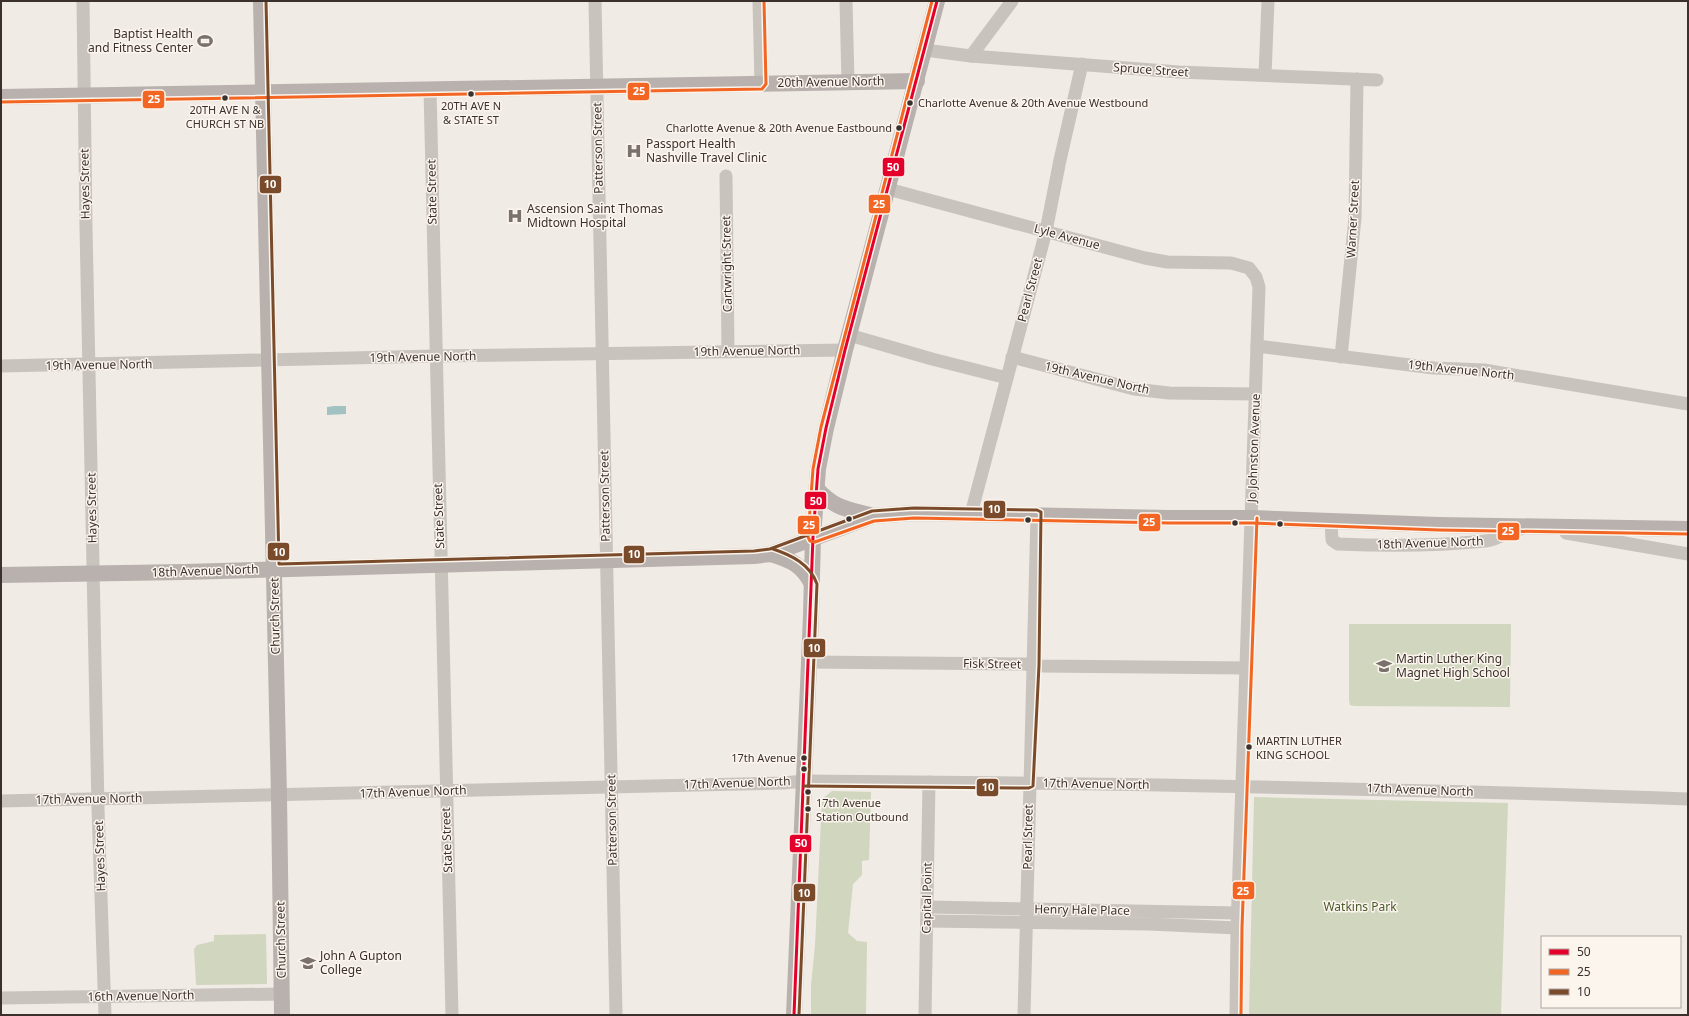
<svg xmlns="http://www.w3.org/2000/svg" width="1689" height="1016" font-family="'Noto Sans',sans-serif">
	<style>
		.green { fill: #d1d6bf }
		.water { fill: #a1c2c1 }
		.lines { fill: none; stroke-linecap: round; stroke-linejoin: round }
		.minor { stroke: #c9c3be; stroke-width: 13 }
		.major { stroke: #b8b1ad; stroke-width: 16 }
		.bus-1-casing { stroke: #fbf5ee; stroke-width: 6 }
		.bus-2-casing { stroke: #fbf5ee; stroke-width: 6 }
		.bus-3-casing { stroke: #fbf5ee; stroke-width: 6 }
		.bus-1 { stroke: #e4002b; stroke-width: 3 }
		.bus-2 { stroke: #f26522; stroke-width: 3 }
		.bus-3 { stroke: #7a4b2a; stroke-width: 3 }
		.bus-dot { fill: #3b302b; stroke: #fbf5ee; stroke-width: 1.5 }
		.labels { text-anchor: middle; stroke-width: 3; stroke-linejoin: round; paint-order: stroke }
		.bus-label { font-size: 11px; fill: #3b302b; stroke: #fbf5ee; text-anchor: start }
		.poi-label { font-size: 12px; fill: #3b302b; stroke: #fbf5ee; text-anchor: start }
		.street-label { font-size: 12px; fill: #3b302b; stroke: #fbf5ee }
		.park-label { font-size: 12px; fill: #4a5a2e; stroke: #fbf5ee }
		.line-badge { stroke: #fbf5ee; stroke-width: 1.5 }
		.badge-label { font-size: 11px; text-anchor: middle; font-weight: bold; fill: #fff }
	</style>
	<rect width="100%" height="100%" fill="#f0ebe5"/>
	<g class="green">
		<polygon points="1349,624 1511,624 1510,707 1354,706 1350,705 1349,701"/>
		<polygon points="832,791 871,792 869,860 862,861 862,875 853,884 848,933 857,941 867,942 866,1015 811,1015 811,985 815,945 822,799"/>
		<polygon points="1254,797 1508,803 1501,1015 1249,1015"/>
		<polygon points="266,934 267,984 196,985 194,949 197,945 214,941 214,935"/>
	</g>
	<polygon class="water" points="334,406 346,406 346,414 327,415 327,407"/>
	<g class="lines">
		<g class="minor">
			<polyline points="83,1 86,227 98,808 105,1015"/>
			<polyline points="595,1 616,1015"/>
			<polyline points="759,1 761,84"/>
			<polyline points="846,1 848,82"/>
			<polyline points="925,50 971,56 1179,72 1377,80"/>
			<polyline points="971,56 1012,1"/>
			<polyline points="1265,75 1268,1"/>
			<polyline points="430,89 452,1015"/>
			<polyline points="726,176 728,351"/>
			<polyline points="888,189 1145,258 1167,262 1231,263 1249,268 1256,277 1259,287 1237,928 1236,1015"/>
			<polyline points="849,335 932,359 1007,378"/>
			<polyline points="1257,346 1434,368 1484,370 1688,404"/>
			<polyline points="1012,357 1134,389 1169,393 1255,394"/>
			<polyline points="1341,357 1355,218 1357,79"/>
			<polyline points="1,366 435,356 845,350"/>
			<polyline points="971,514 1046,231 1060,160 1082,64"/>
			<path d="M1331,521L1332,540L1338,544C1387,546 1437,546 1486,541C1498,540 1508,530 1521,529"/>
			<polyline points="1566,533 1688,554"/>
			<polyline points="809,662 1024,664 1041,666 1247,668"/>
			<path d="M1,801L783,783L804,781C1099,783 1393,788 1688,799"/>
			<polyline points="927,907 1238,913"/>
			<polyline points="927,921 1149,924 1237,928"/>
			<polyline points="1,998 282,994"/>
			<polyline points="925,1015 929,782"/>
			<polyline points="1024,1015 1037,515"/>
		</g>
		<g class="major">
			<polyline points="261,1 279,796 282,1015"/>
			<polyline points="1,97 917,81"/>
			<path d="M817,489C835,509 848,509 873,516"/>
			<path d="M771,554C791,560 802,565 812,584"/>
			<polyline points="1,575 184,572 754,556 771,554 873,516 914,513 1169,518 1252,518 1439,525 1688,529"/>
			<polyline points="794,1015 811,615 813,537 818,469 826,428 845,350 937,1"/>
		</g>
		<defs>
			<polyline id="bus-1" points="794,1015 813,537 818,469 826,428 845,350 937,1"/>
			<g id="bus-2">
				<polyline points="932,1 821,427 813,469 808,537 810,541 815,542 874,521 914,518 1169,523 1252,523 1439,530 1688,534"/>
				<polyline points="1,102 762,89 766,84 764,1"/>
				<polyline points="1241,1015 1242,928 1257,518"/>
			</g>
			<g id="bus-3">
				<polyline points="266,1 279,564 754,551 770,549 872,511 914,508 1037,510 1041,512 1039,665 1033,786 1029,788 804,786"/>
				<path d="M773,549C791,555 810,564 817,584L799,1015"/>
			</g>
		</defs>
		<use href="#bus-1" class="bus-1-casing"/>
		<use href="#bus-2" class="bus-2-casing"/>
		<use href="#bus-3" class="bus-3-casing"/>
		<use href="#bus-1" class="bus-1"/>
		<use href="#bus-2" class="bus-2"/>
		<use href="#bus-3" class="bus-3"/>
	</g>
	<defs>
		<symbol id="stadium-bare" viewBox="-9 -9 18 18"><path d="M0-5a6.5 5 0 1 0 0 10a6.5 5 0 1 0 0-10ZM-3.5-1.8h7v3.6h-7Z" fill="#7a716c" stroke="#fbf5ee" stroke-width="2.5" paint-order="stroke"/></symbol>
		<symbol id="hospital-bare" viewBox="-9 -9 18 18"><path d="M-5-5h3v3.5h4V-5h3V5h-3V1.5h-4V5h-3Z" fill="#7a716c" stroke="#fbf5ee" stroke-width="2.5" paint-order="stroke"/></symbol>
		<symbol id="school-bare" viewBox="-9 -9 18 18"><path d="M0-5L7-2L0 1L-7-2ZM-4 1L0 2.5L4 1V4Q0 6-4 4Z" fill="#7a716c" stroke="#fbf5ee" stroke-width="2.5" paint-order="stroke"/></symbol>
	</defs>
	<g fill-rule="evenodd">
		<use href="#stadium-bare" x="194" y="30" width="22" height="22"/>
		<use href="#hospital-bare" x="623" y="140" width="22" height="22"/>
		<use href="#hospital-bare" x="504" y="205" width="22" height="22"/>
		<use href="#school-bare" x="1373" y="655" width="22" height="22"/>
		<use href="#school-bare" x="297" y="952" width="22" height="22"/>
	</g>
	<g class="bus-dot">
		<circle cx="471" cy="94" r="3.5"/>
		<circle cx="225" cy="98" r="3.5"/>
		<circle cx="910" cy="103" r="3.5"/>
		<circle cx="899" cy="128" r="3.5"/>
		<circle cx="849" cy="519" r="3.5"/>
		<circle cx="1028" cy="520" r="3.5"/>
		<circle cx="1235" cy="523" r="3.5"/>
		<circle cx="1280" cy="524" r="3.5"/>
		<circle cx="1249" cy="747" r="3.5"/>
		<circle cx="804" cy="758" r="3.5"/>
		<circle cx="804" cy="769" r="3.5"/>
		<circle cx="808" cy="792" r="3.5"/>
		<circle cx="808" cy="809" r="3.5"/>
	</g>
	<g class="labels">
		<g class="bus-label">
			<text x="918" y="107">Charlotte Avenue &amp; 20th Avenue Westbound</text>
			<text x="471" y="110" text-anchor="middle">20TH AVE N<tspan x="471" dy="14">&amp; STATE ST</tspan></text>
			<text x="225" y="114" text-anchor="middle">20TH AVE N &amp;<tspan x="225" dy="14">CHURCH ST NB</tspan></text>
			<text x="892" y="132" text-anchor="end">Charlotte Avenue &amp; 20th Avenue Eastbound</text>
			<text x="1256" y="745">MARTIN LUTHER<tspan x="1256" dy="14">KING SCHOOL</tspan></text>
			<text x="796" y="762" text-anchor="end">17th Avenue</text>
			<text x="816" y="807">17th Avenue<tspan x="816" dy="14">Station Outbound</tspan></text>
		</g>
		<g class="poi-label">
			<text x="193" y="38" text-anchor="end">Baptist Health<tspan x="193" dy="14">and Fitness Center</tspan></text>
			<text x="646" y="148">Passport Health<tspan x="646" dy="14">Nashville Travel Clinic</tspan></text>
			<text x="527" y="213">Ascension Saint Thomas<tspan x="527" dy="14">Midtown Hospital</tspan></text>
			<text x="1396" y="663">Martin Luther King<tspan x="1396" dy="14">Magnet High School</tspan></text>
			<text x="320" y="960">John A Gupton<tspan x="320" dy="14">College</tspan></text>
		</g>
		<g class="street-label">
			<text transform="translate(1151 70) rotate(4)" y="4">Spruce Street</text>
			<text transform="translate(831 82) rotate(-1)" y="4">20th Avenue North</text>
			<text transform="translate(598 148) rotate(-91)" y="4">Patterson Street</text>
			<text transform="translate(85 184) rotate(-91)" y="4">Hayes Street</text>
			<text transform="translate(432 192) rotate(-91)" y="4">State Street</text>
			<text transform="translate(1353 219) rotate(-87)" y="4">Warner Street</text>
			<text transform="translate(1067 237) rotate(15)" y="4">Lyle Avenue</text>
			<text transform="translate(727 264) rotate(-91)" y="4">Cartwright Street</text>
			<text transform="translate(1030 290) rotate(-75)" y="4">Pearl Street</text>
			<text transform="translate(747 351) rotate(-1)" y="4">19th Avenue North</text>
			<text transform="translate(423 357) rotate(-1)" y="4">19th Avenue North</text>
			<text transform="translate(99 365) rotate(-1)" y="4">19th Avenue North</text>
			<text transform="translate(1461 370) rotate(6)" y="4">19th Avenue North</text>
			<text transform="translate(1097 378) rotate(13)" y="4">19th Avenue North</text>
			<text transform="translate(1254 448) rotate(-88)" y="4">Jo Johnston Avenue</text>
			<text transform="translate(605 496) rotate(-91)" y="4">Patterson Street</text>
			<text transform="translate(92 508) rotate(-91)" y="4">Hayes Street</text>
			<text transform="translate(439 516) rotate(-92)" y="4">State Street</text>
			<text transform="translate(1430 543) rotate(-2)" y="4">18th Avenue North</text>
			<text transform="translate(205 571) rotate(-2)" y="4">18th Avenue North</text>
			<text transform="translate(275 616) rotate(-91)" y="4">Church Street</text>
			<text transform="translate(992 664) rotate(1)" y="4">Fisk Street</text>
			<text transform="translate(737 783) rotate(-2)" y="4">17th Avenue North</text>
			<text transform="translate(1096 784) rotate(1)" y="4">17th Avenue North</text>
			<text transform="translate(1420 790) rotate(2)" y="4">17th Avenue North</text>
			<text transform="translate(413 792) rotate(-2)" y="4">17th Avenue North</text>
			<text transform="translate(89 799) rotate(-1)" y="4">17th Avenue North</text>
			<text transform="translate(612 820) rotate(-91)" y="4">Patterson Street</text>
			<text transform="translate(1028 837) rotate(-89)" y="4">Pearl Street</text>
			<text transform="translate(447 840) rotate(-92)" y="4">State Street</text>
			<text transform="translate(100 856) rotate(-92)" y="4">Hayes Street</text>
			<text transform="translate(927 898) rotate(-89)" y="4">Capital Point</text>
			<text transform="translate(1082 910) rotate(1)" y="4">Henry Hale Place</text>
			<text transform="translate(281 940) rotate(-91)" y="4">Church Street</text>
			<text transform="translate(141 996) rotate(-1)" y="4">16th Avenue North</text>
		</g>
		<g class="park-label">
			<text x="1360" y="911">Watkins Park</text>
		</g>
	</g>
	<g class="line-badge">
		<rect x="627" y="82" width="23" height="19" rx="4" fill="#f26522"/>
		<rect x="142" y="90" width="23" height="19" rx="4" fill="#f26522"/>
		<rect x="882" y="157" width="23" height="20" rx="4" fill="#e4002b"/>
		<rect x="259" y="175" width="23" height="19" rx="4" fill="#7a4b2a"/>
		<rect x="868" y="194" width="23" height="20" rx="4" fill="#f26522"/>
		<rect x="804" y="491" width="23" height="19" rx="4" fill="#e4002b"/>
		<rect x="983" y="500" width="23" height="19" rx="4" fill="#7a4b2a"/>
		<rect x="1138" y="513" width="23" height="19" rx="4" fill="#f26522"/>
		<rect x="797" y="515" width="23" height="20" rx="4" fill="#f26522"/>
		<rect x="1497" y="522" width="23" height="19" rx="4" fill="#f26522"/>
		<rect x="267" y="542" width="23" height="19" rx="4" fill="#7a4b2a"/>
		<rect x="623" y="545" width="22" height="19" rx="4" fill="#7a4b2a"/>
		<rect x="803" y="638" width="23" height="20" rx="4" fill="#7a4b2a"/>
		<rect x="976" y="778" width="23" height="19" rx="4" fill="#7a4b2a"/>
		<rect x="789" y="834" width="23" height="19" rx="4" fill="#e4002b"/>
		<rect x="1232" y="881" width="23" height="19" rx="4" fill="#f26522"/>
		<rect x="793" y="883" width="23" height="19" rx="4" fill="#7a4b2a"/>
	</g>
	<g class="badge-label">
		<text x="639" y="95">25</text>
		<text x="154" y="103">25</text>
		<text x="893" y="171">50</text>
		<text x="270" y="188">10</text>
		<text x="879" y="208">25</text>
		<text x="816" y="505">50</text>
		<text x="994" y="513">10</text>
		<text x="1149" y="526">25</text>
		<text x="809" y="529">25</text>
		<text x="1508" y="535">25</text>
		<text x="279" y="556">10</text>
		<text x="634" y="558">10</text>
		<text x="814" y="652">10</text>
		<text x="988" y="791">10</text>
		<text x="801" y="847">50</text>
		<text x="1243" y="895">25</text>
		<text x="804" y="897">10</text>
	</g>
	<rect width="1689" height="1016" fill="none" stroke="#3b302b" stroke-width="4"/>
	<rect x="1541" y="936" width="140" height="72" fill="#fbf5ee" stroke="#aea6a0"/>
	<rect x="1549" y="949" width="20" height="6" fill="#e4002b" stroke="#aea6a0"/>
	<text x="1577" y="956" font-size="12" fill="#3b302b">50</text>
	<rect x="1549" y="969" width="20" height="6" fill="#f26522" stroke="#aea6a0"/>
	<text x="1577" y="976" font-size="12" fill="#3b302b">25</text>
	<rect x="1549" y="989" width="20" height="6" fill="#7a4b2a" stroke="#aea6a0"/>
	<text x="1577" y="996" font-size="12" fill="#3b302b">10</text>
</svg>
